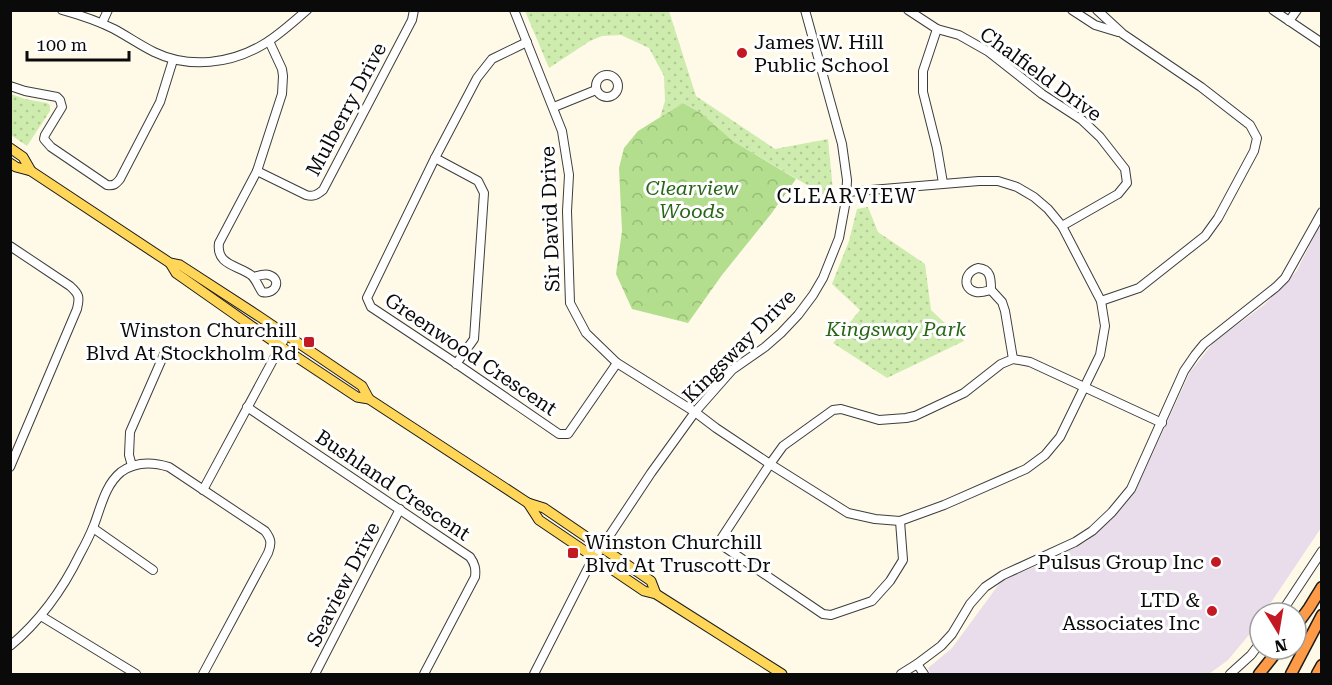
<svg xmlns="http://www.w3.org/2000/svg" width="1332" height="685" font-family="'Roboto Serif',serif">
	<style>
		.industrial { fill: #e9ddeb }
		.grass { fill: url(#grass-dots) }
		.forest { fill: url(#forest-crowns) }
		.lines { fill: none; stroke-linecap: round; stroke-linejoin: round }
		.minor-casing { stroke: #3d3d3d; stroke-width: 10 }
		.major-casing { stroke: #1b1b1b; stroke-width: 11 }
		.highway-casing { stroke: #1b1b1b; stroke-width: 13 }
		.minor { stroke: #fff; stroke-width: 8 }
		.major { stroke: #ffd658; stroke-width: 9 }
		.highway { stroke: #ff9a46; stroke-width: 10 }
		.poi-dot { fill: #c31922; stroke: #fff; stroke-width: 2 }
		.labels { text-anchor: middle; stroke-width: 6; stroke-linejoin: round; paint-order: stroke }
		.poi-label { font-size: 20px; fill: #0a0a0a; stroke: #fff; text-anchor: end }
		.street-label { font-size: 20px; fill: #0a0a0a; stroke: #fff }
		.park-label { font-size: 20px; font-style: italic; fill: #286617; stroke: #fff }
		.neighbourhood-label { font-size: 21px; letter-spacing: 1.5px; fill: #0a0a0a; stroke: #fff }
	</style>
	<defs>
		<pattern id="grass-dots" width="8" height="8" patternUnits="userSpaceOnUse" patternTransform="scale(1.5)"><rect width="8" height="8" fill="#cfecaf"/><path d="M2 2h.1M6 6h.1" fill="none" stroke="#b0c995" stroke-width="1.8" stroke-linecap="round"/></pattern>
		<pattern id="forest-crowns" width="20" height="18" patternUnits="userSpaceOnUse" patternTransform="scale(1.5)"><rect width="20" height="18" fill="#b2de8d"/><path d="M2 6a3 3 0 1 1 6 0M12 15a3 3 0 1 1 6 0" fill="none" stroke="#98bd78"/></pattern>
	</defs>
	<rect width="100%" height="100%" fill="#fffae8"/>
	<polygon class="industrial" points="1321,223 1321,528 1264,613 1260,613 1260,619 1248,636 1228,660 1209,674 930,674 928,668 952,648 1002,580 1049,561 1087,541 1110,521 1141,479 1190,372 1214,342 1264,305 1296,272"/>
	<g class="grass">
		<polygon points="525,11 669,11 696,96 775,149 828,139 834,201 733,141 701,113 683,103 660,117 665,101 664,76 649,48 621,35 602,36 590,41 549,68"/>
		<polygon points="11,94 25,99 47,103 50,105 50,111 27,146 11,135"/>
		<polygon points="868,207 878,232 925,264 931,310 964,341 887,378 833,343 860,310 832,284 849,241 857,209"/>
	</g>
	<polygon class="forest" points="683,103 701,113 733,141 796,179 771,214 722,275 688,323 632,309 616,274 622,231 619,168 624,148 638,131"/>
	<g class="lines">
		<defs>
			<g id="minor">
				<path d="M62,10C80,15 98,21 114,29C127,36 140,45 154,52C189,69 231,64 264,44C279,35 293,22 307,10"/>
				<polyline points="514,10 562,131 569,175 567,211 570,303 586,333 617,363 695,412 716,428 770,464 848,513 875,519 900,521 944,505 1026,469 1045,455 1060,437 1100,355 1105,326 1101,301 1062,226 1048,209 1034,197 1017,187 998,181 979,181 847,192"/>
				<polyline points="908,10 937,29 959,35 989,52 1042,94 1082,120 1100,137 1125,169 1127,183 1118,194 1062,226"/>
				<polyline points="1072,10 1095,25 1118,32"/>
				<polyline points="1097,10 1123,34 1201,87 1250,125 1257,138 1254,151 1218,218 1205,236 1139,288 1101,301"/>
				<polyline points="1273,10 1322,43"/>
				<polyline points="1289,21 1297,10"/>
				<polyline points="102,23 108,10"/>
				<polyline points="937,29 923,71 923,92 937,148 943,183"/>
				<polyline points="527,42 492,59 477,78 435,158 367,298 371,307 451,360 559,434 568,434 617,363"/>
				<circle cx="607" cy="86" r="11"/>
				<path d="M10,86L25,91L57,97L60,100L62,107L45,135L44,139L51,147L107,185C114,186 116,184 120,179L160,102L173,60"/>
				<polyline points="554,107 596,90"/>
				<polyline points="435,158 478,181 484,193 474,339 456,364"/>
				<path d="M257,171L306,195C313,197 317,195 323,190L412,20L414,10"/>
				<path d="M10,246L70,286C79,294 80,297 77,309L10,467"/>
				<path d="M978,268C991,269 991,279 991,290C987,291 981,293 976,292C962,289 964,272 978,268Z"/>
				<path d="M254,277C258,276 264,273 269,275C282,279 276,295 262,292C258,286 256,279 251,275C237,265 216,265 219,243L257,171L282,94L283,76L282,69L269,41"/>
				<polyline points="991,290 1002,302 1005,311 1013,359"/>
				<path d="M247,407L470,557C475,564 476,569 475,577L424,674"/>
				<polyline points="132,466 129,455 130,432 165,352"/>
				<polyline points="203,490 287,334"/>
				<polyline points="900,521 903,560 890,581 872,601 831,615 823,614 726,548 721,539 770,464 783,446 833,410 841,409 879,420 906,418 915,416 964,393 1001,364 1013,359 1030,362 1162,423"/>
				<polyline points="93,528 153,570"/>
				<polyline points="1281,613 1322,551"/>
				<polyline points="41,616 136,674"/>
				<path d="M10,646C40,621 63,589 80,554C85,545 90,535 94,525C101,507 105,485 121,472C136,461 153,462 169,467L265,531C271,539 272,543 268,553L203,674"/>
				<polyline points="917,664 924,674"/>
				<polyline points="315,674 400,509"/>
				<polyline points="534,674 588,568 651,473 695,412 732,370 765,347 781,333 798,315 813,295 823,278 839,238 846,200 847,180 842,144 805,10"/>
				<polyline points="901,674 917,664 941,646 952,634 970,604 985,587 1003,575 1075,542 1092,531 1112,512 1131,489 1184,371 1195,355 1204,344 1276,287 1285,278 1322,212"/>
				<polyline points="1230,674 1251,655 1260,643"/>
			</g>
			<g id="major">
				<polyline points="10,148 23,157 31,171"/>
				<polyline points="10,163 16,167 31,171 170,263 180,265 260,317 362,386 369,399"/>
				<polyline points="170,263 176,273 280,346 357,397 369,399 528,503 544,508 651,581 656,594"/>
				<polyline points="528,503 539,520 644,591 656,594 782,674"/>
			</g>
			<g id="highway">
				<polyline points="1296,626 1309,608 1322,587"/>
				<polyline points="1259,674 1279,649"/>
				<polyline points="1291,674 1322,615"/>
				<polyline points="1317,674 1322,665"/>
			</g>
		</defs>
		<use href="#minor" class="minor-casing"/>
		<use href="#major" class="major-casing"/>
		<use href="#highway" class="highway-casing"/>
		<use href="#minor" class="minor"/>
		<use href="#major" class="major"/>
		<use href="#highway" class="highway"/>
	</g>
	<g class="poi-dot">
		<circle cx="742" cy="53" r="6"/>
		<rect x="303" y="336" width="12" height="12" rx="3"/>
		<rect x="567" y="547" width="12" height="12" rx="3"/>
		<circle cx="1216" cy="562" r="6"/>
		<circle cx="1212" cy="611" r="6"/>
	</g>
	<g class="labels">
		<g class="poi-label">
			<text x="754" y="49" text-anchor="start">James W. Hill<tspan x="754" dy="23">Public School</tspan></text>
			<text x="297" y="337">Winston Churchill<tspan x="297" dy="23">Blvd At Stockholm Rd</tspan></text>
			<text x="585" y="549" text-anchor="start">Winston Churchill<tspan x="585" dy="23">Blvd At Truscott Dr</tspan></text>
			<text x="1204" y="569">Pulsus Group Inc</text>
			<text x="1200" y="607">LTD &amp;<tspan x="1200" dy="23">Associates Inc</tspan></text>
		</g>
		<g class="street-label">
			<text transform="translate(1041 74) rotate(36)" y="7">Chalfield Drive</text>
			<text transform="translate(346 109) rotate(-62)" y="7">Mulberry Drive</text>
			<text transform="translate(550 219) rotate(-92)" y="7">Sir David Drive</text>
			<text transform="translate(739 346) rotate(-45)" y="7">Kingsway Drive</text>
			<text transform="translate(471 354) rotate(34)" y="7">Greenwood Crescent</text>
			<text transform="translate(393 485) rotate(34)" y="7">Bushland Crescent</text>
			<text transform="translate(343 584) rotate(-63)" y="7">Seaview Drive</text>
		</g>
		<g class="park-label">
			<text x="692" y="195">Clearview<tspan x="692" dy="23">Woods</tspan></text>
			<text x="896" y="336">Kingsway Park</text>
		</g>
		<g class="neighbourhood-label">
			<text x="847" y="203">CLEARVIEW</text>
		</g>
	</g>
	<rect width="1332" height="685" fill="none" stroke="#0a0a0a" stroke-width="24"/>
	<g transform="translate(1278 631) rotate(169)"><circle r="28" fill="#ffffff" stroke="#9d9d9d" stroke-width="1.5"/>
	<path d="M0-4.5L10 22L0 15L-10 22Z" fill="#c31922"/>
	<text y="-9" font-size="16" font-weight="bold" text-anchor="middle" fill="#0a0a0a">N</text>
	</g>
	<path d="M27 51v9h102v-9" fill="none" stroke="#0a0a0a" stroke-width="3"/>
	<text x="36" y="51" font-size="18" fill="#0a0a0a" stroke="#ffffff" stroke-width="4.5" paint-order="stroke">100 m</text>
</svg>
